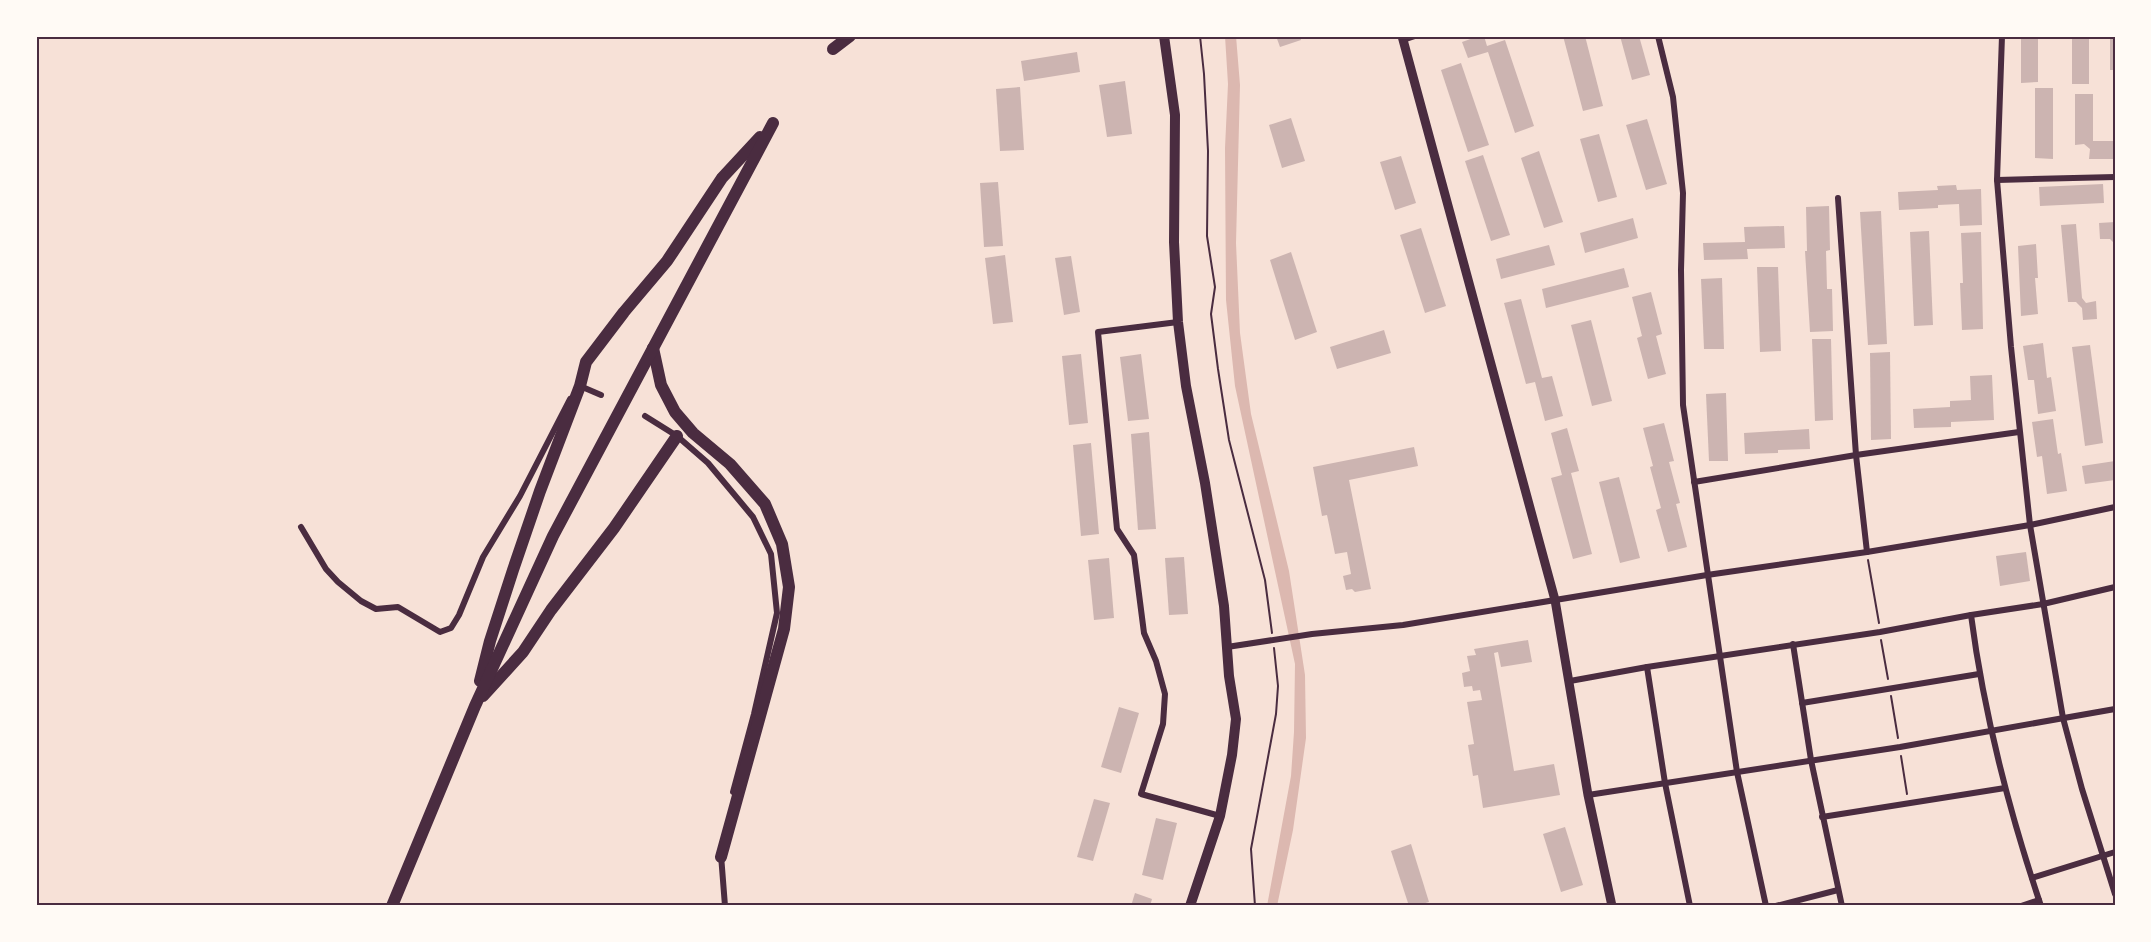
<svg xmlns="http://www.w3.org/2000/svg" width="2151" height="942" font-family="'PT Sans',sans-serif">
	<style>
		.water { fill: #dcb8b0 }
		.building { fill: #ccb4b1 }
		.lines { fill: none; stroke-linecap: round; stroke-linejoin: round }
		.path { stroke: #4a2c40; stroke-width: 2 }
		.minor { stroke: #4a2c40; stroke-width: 6 }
		.tertiary { stroke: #4a2c40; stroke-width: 9 }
		.secondary { stroke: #4a2c40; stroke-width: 10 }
		.primary { stroke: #4a2c40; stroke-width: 12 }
		.neatline { fill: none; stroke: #4a2c40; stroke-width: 2 }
	</style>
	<rect width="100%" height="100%" fill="#f7e1d7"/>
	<polygon class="water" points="1225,36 1236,36 1240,85 1236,243 1240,333 1251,414 1289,571 1305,675 1306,738 1293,830 1277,906 1267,906 1291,776 1294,732 1295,664 1235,386 1226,300 1225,148 1228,84"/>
	<g class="building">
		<polygon points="1276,36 1300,36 1301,40 1280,47"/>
		<polygon points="1479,36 1484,36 1487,46 1505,40 1534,126 1515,133 1488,52 1468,58 1462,42"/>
		<polygon points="1563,36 1585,36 1603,106 1583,111"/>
		<polygon points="1620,36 1639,36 1650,75 1632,80"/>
		<polygon points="2021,36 2038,36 2038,82 2021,83"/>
		<rect x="2072" y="36" width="17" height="48"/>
		<rect x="2110" y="36" width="5" height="34"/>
		<polygon points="1077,52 1080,72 1024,81 1021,61"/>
		<polygon points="1461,63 1489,145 1468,152 1441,70"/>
		<polygon points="1125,81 1132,134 1107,137 1099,85"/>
		<polygon points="1020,87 1024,150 1000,151 996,89"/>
		<polygon points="2035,88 2053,88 2053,159 2035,158"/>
		<polygon points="2075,94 2093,94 2093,141 2115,141 2115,159 2089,159 2090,149 2084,144 2075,145"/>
		<polygon points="1291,118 1305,161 1282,168 1269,125"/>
		<polygon points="1647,119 1667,184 1646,190 1626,125"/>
		<polygon points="1599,134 1617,197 1598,202 1580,139"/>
		<polygon points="1539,151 1563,222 1544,228 1521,158"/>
		<polygon points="1483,155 1510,235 1491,241 1465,161"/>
		<polygon points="1401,156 1416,203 1395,210 1380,162"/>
		<polygon points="998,182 1003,246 984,247 980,183"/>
		<polygon points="2103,184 2104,203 2040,206 2039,187"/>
		<polygon points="1956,185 1957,190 1981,189 1982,225 1960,226 1959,204 1938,205 1938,208 1899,210 1898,192 1938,190 1937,186"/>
		<polygon points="1829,206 1830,250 1826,251 1827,289 1832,289 1833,331 1810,332 1805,251 1807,251 1806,207"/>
		<polygon points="1881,211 1887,344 1868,345 1860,212"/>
		<polygon points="1633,218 1638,238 1585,253 1580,233"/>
		<polygon points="2115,222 2115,244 2110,239 2100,239 2099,223"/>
		<polygon points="2076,224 2082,298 2086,303 2096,301 2097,319 2083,320 2082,308 2076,302 2068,302 2061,225"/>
		<polygon points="1784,226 1785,248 1747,249 1748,259 1704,260 1703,243 1745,242 1744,227"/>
		<polygon points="1421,228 1446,306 1425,313 1400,235"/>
		<polygon points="1929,231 1933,325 1914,326 1910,232"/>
		<polygon points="1981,232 1983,329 1962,330 1960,283 1963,283 1961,233"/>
		<polygon points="2036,244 2038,278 2035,278 2038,314 2021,316 2018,246"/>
		<polygon points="1549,245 1555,265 1501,279 1496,259"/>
		<polygon points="1291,252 1317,332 1295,340 1270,260"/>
		<polygon points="1005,255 1013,322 993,324 985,258"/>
		<polygon points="1071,256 1080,312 1064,315 1055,258"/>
		<polygon points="1757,267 1778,267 1781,351 1760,352"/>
		<polygon points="1624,268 1629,287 1546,308 1542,289"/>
		<polygon points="1722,278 1724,349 1704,349 1701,279"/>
		<polygon points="1651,292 1662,334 1656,336 1666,374 1648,379 1637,338 1642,336 1632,297"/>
		<polygon points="1521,299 1542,378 1552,376 1563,416 1545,421 1535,382 1526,384 1504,303"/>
		<polygon points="1591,320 1612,401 1592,406 1571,325"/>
		<polygon points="1384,330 1391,353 1337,369 1330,347"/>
		<polygon points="1812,339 1831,339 1833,420 1815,421"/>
		<polygon points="2043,343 2047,378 2051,377 2056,411 2038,414 2034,380 2028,380 2023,346"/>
		<polygon points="2090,345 2103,443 2085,446 2072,347"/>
		<polygon points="1890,352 1891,439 1871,440 1870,353"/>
		<polygon points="1081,354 1088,423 1069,425 1062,356"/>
		<polygon points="1141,354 1149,419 1128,421 1120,357"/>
		<polygon points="1992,375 1994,420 1951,422 1951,427 1914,428 1913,409 1950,407 1950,401 1971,400 1970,376"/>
		<polygon points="1726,393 1728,461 1709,461 1706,394"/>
		<polygon points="2053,419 2058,454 2061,453 2067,491 2047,494 2042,456 2037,457 2032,422"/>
		<polygon points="1664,423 1674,461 1669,462 1680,503 1676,504 1687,547 1668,552 1656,510 1661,508 1650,467 1653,466 1643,428"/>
		<polygon points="1567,428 1579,471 1571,473 1592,554 1573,559 1551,478 1562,475 1551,433"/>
		<polygon points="1809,429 1810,449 1778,450 1778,453 1745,454 1744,433"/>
		<polygon points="1149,432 1156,529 1138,530 1131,434"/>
		<polygon points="1091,443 1099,534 1081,536 1073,445"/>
		<polygon points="1414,447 1418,466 1349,480 1371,589 1355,592 1352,589 1346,590 1343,576 1351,574 1347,552 1335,554 1327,515 1322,516 1313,467"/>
		<polygon points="2115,461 2115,480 2085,484 2082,466"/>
		<polygon points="1619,477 1640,558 1620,563 1599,482"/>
		<polygon points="2026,552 2030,581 2000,586 1996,556"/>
		<polygon points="1184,557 1188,614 1169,615 1165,558"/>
		<polygon points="1109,558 1114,618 1094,620 1088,560"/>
		<polygon points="1528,640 1532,662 1501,667 1498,652 1494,653 1514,771 1554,764 1560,795 1483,808 1478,775 1473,776 1468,745 1474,744 1467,702 1482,700 1480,690 1473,691 1472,686 1464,687 1462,673 1470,671 1467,656 1476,655 1474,649"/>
		<polygon points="1119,707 1139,713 1121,773 1101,767"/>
		<polygon points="1094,799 1110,803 1093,861 1077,857"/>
		<polygon points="1156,818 1177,823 1163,880 1142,875"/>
		<polygon points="1565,827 1583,885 1561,892 1543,834"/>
		<polygon points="1411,844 1429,902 1415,906 1409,906 1391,851"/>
		<polygon points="1135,893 1152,899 1150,906 1131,906"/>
	</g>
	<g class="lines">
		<g class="path">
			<polyline points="1200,36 1204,74 1208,151 1207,236 1215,287 1211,314 1218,369 1229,440 1265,580 1272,633"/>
			<polyline points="1868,560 1879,623"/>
			<polyline points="1881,640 1888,679"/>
			<polyline points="1891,696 1898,738"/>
			<polyline points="1901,756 1907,794"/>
			<polyline points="1255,906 1251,849 1276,714 1278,686 1274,648"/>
		</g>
		<g class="minor">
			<polyline points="1658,36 1673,97 1683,193 1681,270 1683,405 1737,772 1766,906"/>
			<polyline points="2002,36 1997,180 2011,347 2030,525 2063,718 2082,789 2115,894"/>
			<polyline points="1403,40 1415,36"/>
			<polyline points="1997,180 2115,177"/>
			<polyline points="1838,198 1856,455 1867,552"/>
			<polyline points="1178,322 1098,332 1117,529 1134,555 1144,633 1156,661 1165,694 1163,724 1141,794 1220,816"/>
			<polyline points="580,386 601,395"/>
			<polyline points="645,416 677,436 708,463 753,517 771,554 777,613 754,714 733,792"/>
			<polyline points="1694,482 1856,455 2019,432"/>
			<polyline points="301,527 326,569 338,582 361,601 376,609 398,607 440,632 451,628 459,615 483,557 520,496 570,399"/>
			<path d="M1971,615C1984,715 2009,811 2041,906"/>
			<polyline points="1793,644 1811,760 1842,906"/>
			<polyline points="1227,647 1312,634 1403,625 1707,575 1867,552 2030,525 2115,507"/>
			<polyline points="1647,667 1665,783 1690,906"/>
			<polyline points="1570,681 1647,667 1880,632 1971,615 2043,604 2115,587"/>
			<polyline points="1802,703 1979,674"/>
			<polyline points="1588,795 1900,747 2115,709"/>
			<polyline points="1822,817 2005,788"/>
			<polyline points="721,855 725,906"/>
			<polyline points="2032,878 2115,852"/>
			<polyline points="1776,906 1838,890"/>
			<polyline points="2021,906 2039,900"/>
		</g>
		<polyline class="tertiary" points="1402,36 1555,600 1588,795 1612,906"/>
		<polyline class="secondary" points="1164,36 1175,115 1174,242 1178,322 1186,386 1205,483 1224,606 1229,676 1236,719 1232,755 1220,816 1190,906"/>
		<g class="primary">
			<polyline points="833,49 850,36"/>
			<polyline points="653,348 661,385 675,412 693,433 730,464 765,504 782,544 789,587 784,629 721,857"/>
			<polyline points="480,681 490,641 513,570 540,491 580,386 586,362 624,312 667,261 722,178 760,137"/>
			<polyline points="483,696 523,652 551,610 614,528 677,436"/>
			<polyline points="392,906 475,706 553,536 773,123"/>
		</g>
	</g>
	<rect width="2151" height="942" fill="none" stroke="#fffaf5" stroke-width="75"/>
	<rect x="38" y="38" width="2076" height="866" class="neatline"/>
</svg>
